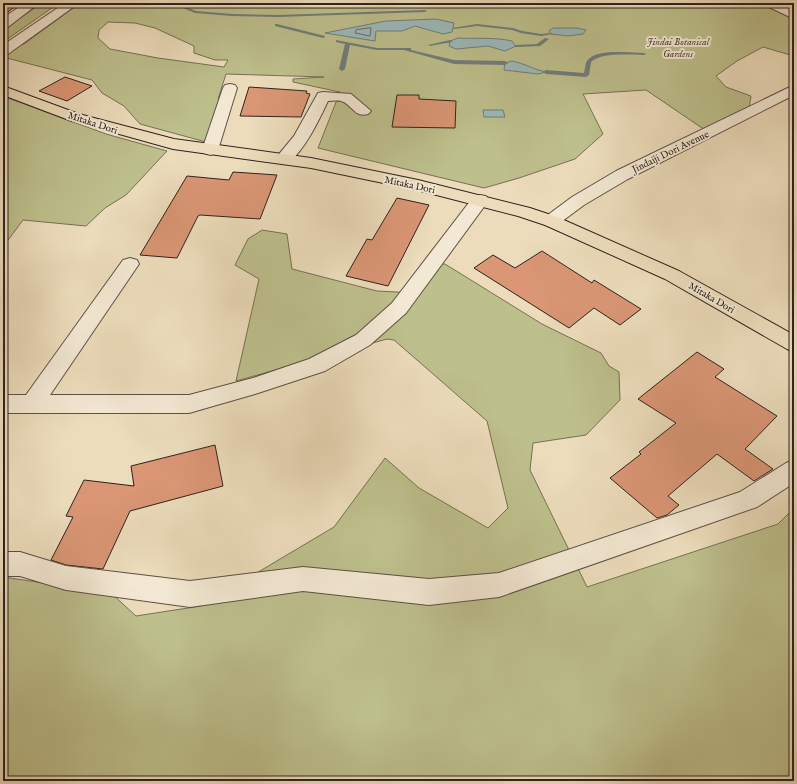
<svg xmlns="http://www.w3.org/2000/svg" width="797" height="784" font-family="'IM FELL English',serif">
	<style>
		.green { fill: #bdbf8c; stroke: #767054; fill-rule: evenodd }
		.water { fill: #9cb9b9; stroke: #707d7b }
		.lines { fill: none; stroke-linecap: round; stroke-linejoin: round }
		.shore { stroke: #656e6b; stroke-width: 1 }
		.stream { fill: #707d7b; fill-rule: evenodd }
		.building { fill: #da9675; stroke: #2e221d }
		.minor-casing { stroke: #5e5044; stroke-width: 2 }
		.major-casing { stroke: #2e221d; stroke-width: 2 }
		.highway-casing { stroke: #2e221d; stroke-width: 2 }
		.minor { fill: #f3e8d3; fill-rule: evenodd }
		.major { fill: #ecdcbb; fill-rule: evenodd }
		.highway { fill: #ecdcbb; fill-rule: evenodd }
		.labels { text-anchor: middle; stroke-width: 4; stroke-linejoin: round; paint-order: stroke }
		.far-park-label { font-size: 10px; font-style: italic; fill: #524939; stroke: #f3e8d3 }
		.far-street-label { font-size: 10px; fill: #2e221d; stroke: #f3e8d3 }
	</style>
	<rect width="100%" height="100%" fill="#ecdcbb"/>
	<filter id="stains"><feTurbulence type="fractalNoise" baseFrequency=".005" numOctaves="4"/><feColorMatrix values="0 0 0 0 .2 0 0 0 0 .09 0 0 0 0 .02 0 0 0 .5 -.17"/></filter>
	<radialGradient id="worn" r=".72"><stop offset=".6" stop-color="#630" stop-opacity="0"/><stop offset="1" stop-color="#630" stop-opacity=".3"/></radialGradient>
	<g class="green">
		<polygon points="42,3 59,3 3,42 3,30"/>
		<path d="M80,3H788L794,6V56L763,47L737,61L716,76L726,87L751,96L749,108L705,130L646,90L583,94L603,134L575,159L519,178L484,188L318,148L340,92L293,82V79L324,77L226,74L218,99L222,101L214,114L206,142L140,124L124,106L102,93L92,80L3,57V51L14,45L24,44ZM108,22L135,23L155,28L194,46V53L215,60H228L224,67L158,58L110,49L98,38L99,30Z"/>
		<polygon points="3,96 106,134 167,151 126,195 105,208 86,226 23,220 3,247"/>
		<polygon points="262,230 287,234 292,269 377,291 416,293 437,264 445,264 542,324 601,353 609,366 619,372 620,400 586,435 533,443 530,470 587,587 778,524 794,508 794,781 3,781 3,577 111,593 136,616 201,606 334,527 385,458 419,488 488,528 508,508 487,421 394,340 387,339 236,381 259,279 235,265 248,239"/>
	</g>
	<g class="water">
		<polygon points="436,19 454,23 452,32 443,34 415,26 402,31 376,31 375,41 325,33 386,21"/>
		<polygon points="553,28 577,28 586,30 583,34 568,36 551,34 549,31"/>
		<path d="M458,38C476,39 495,37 512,41L516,46L505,51L488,46L456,49L449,46L450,41Z"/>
		<path d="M512,61C524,63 534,70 546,72L538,74L504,70L505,63Z"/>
		<polygon points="483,110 503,110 505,117 484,117"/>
	</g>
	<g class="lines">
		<polygon class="shore" points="371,28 370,36 355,33 356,30"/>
		<g class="stream">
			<polygon points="171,3 177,3 196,11 232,14 278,15 425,10 427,11 425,12 278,17 232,16 195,13"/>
			<polygon points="277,24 325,36 325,37 323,38 275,26 275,24"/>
			<polygon points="477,24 513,28 522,31 541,34 551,33 553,34 541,36 521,33 512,30 477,26 454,29 452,28"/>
			<polygon points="545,38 549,39 540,46 516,47 514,46 516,45 537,44"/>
			<polygon points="336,40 377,48 411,48 411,50 454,60 505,61 508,63 505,65 454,64 404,50 377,50 350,45 345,69 342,71 339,69 345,44 336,42"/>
			<polygon points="450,40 452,41 452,42 430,46 428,45"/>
			<path d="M623,52L644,53L646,54L644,55C629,55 602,52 591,62L589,75L586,77L546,74L543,72L546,70L584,73C585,70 585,64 587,61C594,51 613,52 623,52Z"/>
		</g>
	</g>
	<g class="building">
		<polygon points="65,77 92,86 67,101 39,91"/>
		<polygon points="249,87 307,91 306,93 310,94 301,117 240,116"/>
		<polygon points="397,95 419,95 419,99 456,101 455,128 392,127"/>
		<polygon points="233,172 277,175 260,219 200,215 198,216 177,258 140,255 187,176 229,180"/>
		<polygon points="397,198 429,205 388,286 346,276 367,239 372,240"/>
		<polygon points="542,251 592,283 594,280 641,309 620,325 594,308 569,328 474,268 493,255 515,268"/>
		<polygon points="697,352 724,369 715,377 777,416 745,449 773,469 754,481 717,454 668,496 679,505 667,515 657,518 610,478 641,454 639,452 676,423 638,399"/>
		<polygon points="215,445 223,486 130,511 103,569 66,565 51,560 73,517 66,516 84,480 134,486 131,466"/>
	</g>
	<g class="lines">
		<defs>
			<g id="minor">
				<polygon points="25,3 39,3 8,27 3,28 3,18"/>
				<polygon points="65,3 79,3 8,54 3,55 3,45"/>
				<polygon points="765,3 780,3 794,10 794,19 767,6"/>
				<polygon points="230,84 235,85 237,88 218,150 216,153 210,155 204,153 202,150 223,88 225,85"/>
				<polygon points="794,85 794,95 628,179 584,205 557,225 551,226 545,225 542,221 545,217 572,197 616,171"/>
				<path d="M323,92L351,94L371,111L368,114C354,118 352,104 341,101C337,100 332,101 328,101C320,118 305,150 289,162C286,164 281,163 277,162L275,159L294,136L318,93Z"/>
				<polygon points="480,195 486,196 489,200 406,313 370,345 325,371 255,394 189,413 3,413 3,395 26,395 123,260 130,258 137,260 139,264 50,395 189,395 253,378 309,359 356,335 392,303 474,196"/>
				<polygon points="794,460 794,483 757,507 499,597 429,605 303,591 190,607 66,590 20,576 3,576 3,552 20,552 66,566 190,581 303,567 429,579 499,573 740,492 786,463"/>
			</g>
			<polygon id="major" points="3,86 79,114 174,139 311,158 418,180 530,208 557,217 679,271 794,335 794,352 787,349 665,279 545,225 518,216 417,190 311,168 173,149 69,120 3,95"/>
			<polygon id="highway" points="3,3 18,3 7,12 3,13"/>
		</defs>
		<use href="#minor" class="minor-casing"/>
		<use href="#major" class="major-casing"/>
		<use href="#highway" class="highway-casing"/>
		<use href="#minor" class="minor"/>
		<use href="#major" class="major"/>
		<use href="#highway" class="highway"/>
	</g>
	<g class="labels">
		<g class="far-park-label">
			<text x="678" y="45">Jindai Botanical<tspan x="678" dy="12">Gardens</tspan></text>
		</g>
		<g class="far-street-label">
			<text transform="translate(93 122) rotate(18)" y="4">Mitaka Dori</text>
			<text transform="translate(670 151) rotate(-26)" y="4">Jindaiji Dori Avenue</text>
			<text transform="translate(410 184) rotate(12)" y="4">Mitaka Dori</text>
			<text transform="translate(712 297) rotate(30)" y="4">Mitaka Dori</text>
		</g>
	</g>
	<rect width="797" height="784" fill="none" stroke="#ecdcbb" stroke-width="16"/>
	<rect x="4" y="4" width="789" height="776" fill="none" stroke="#2e221d" stroke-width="2"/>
	<rect x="8" y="8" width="781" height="768" fill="none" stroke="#2e221d"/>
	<rect width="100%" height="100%" filter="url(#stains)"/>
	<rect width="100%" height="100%" fill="url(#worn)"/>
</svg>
